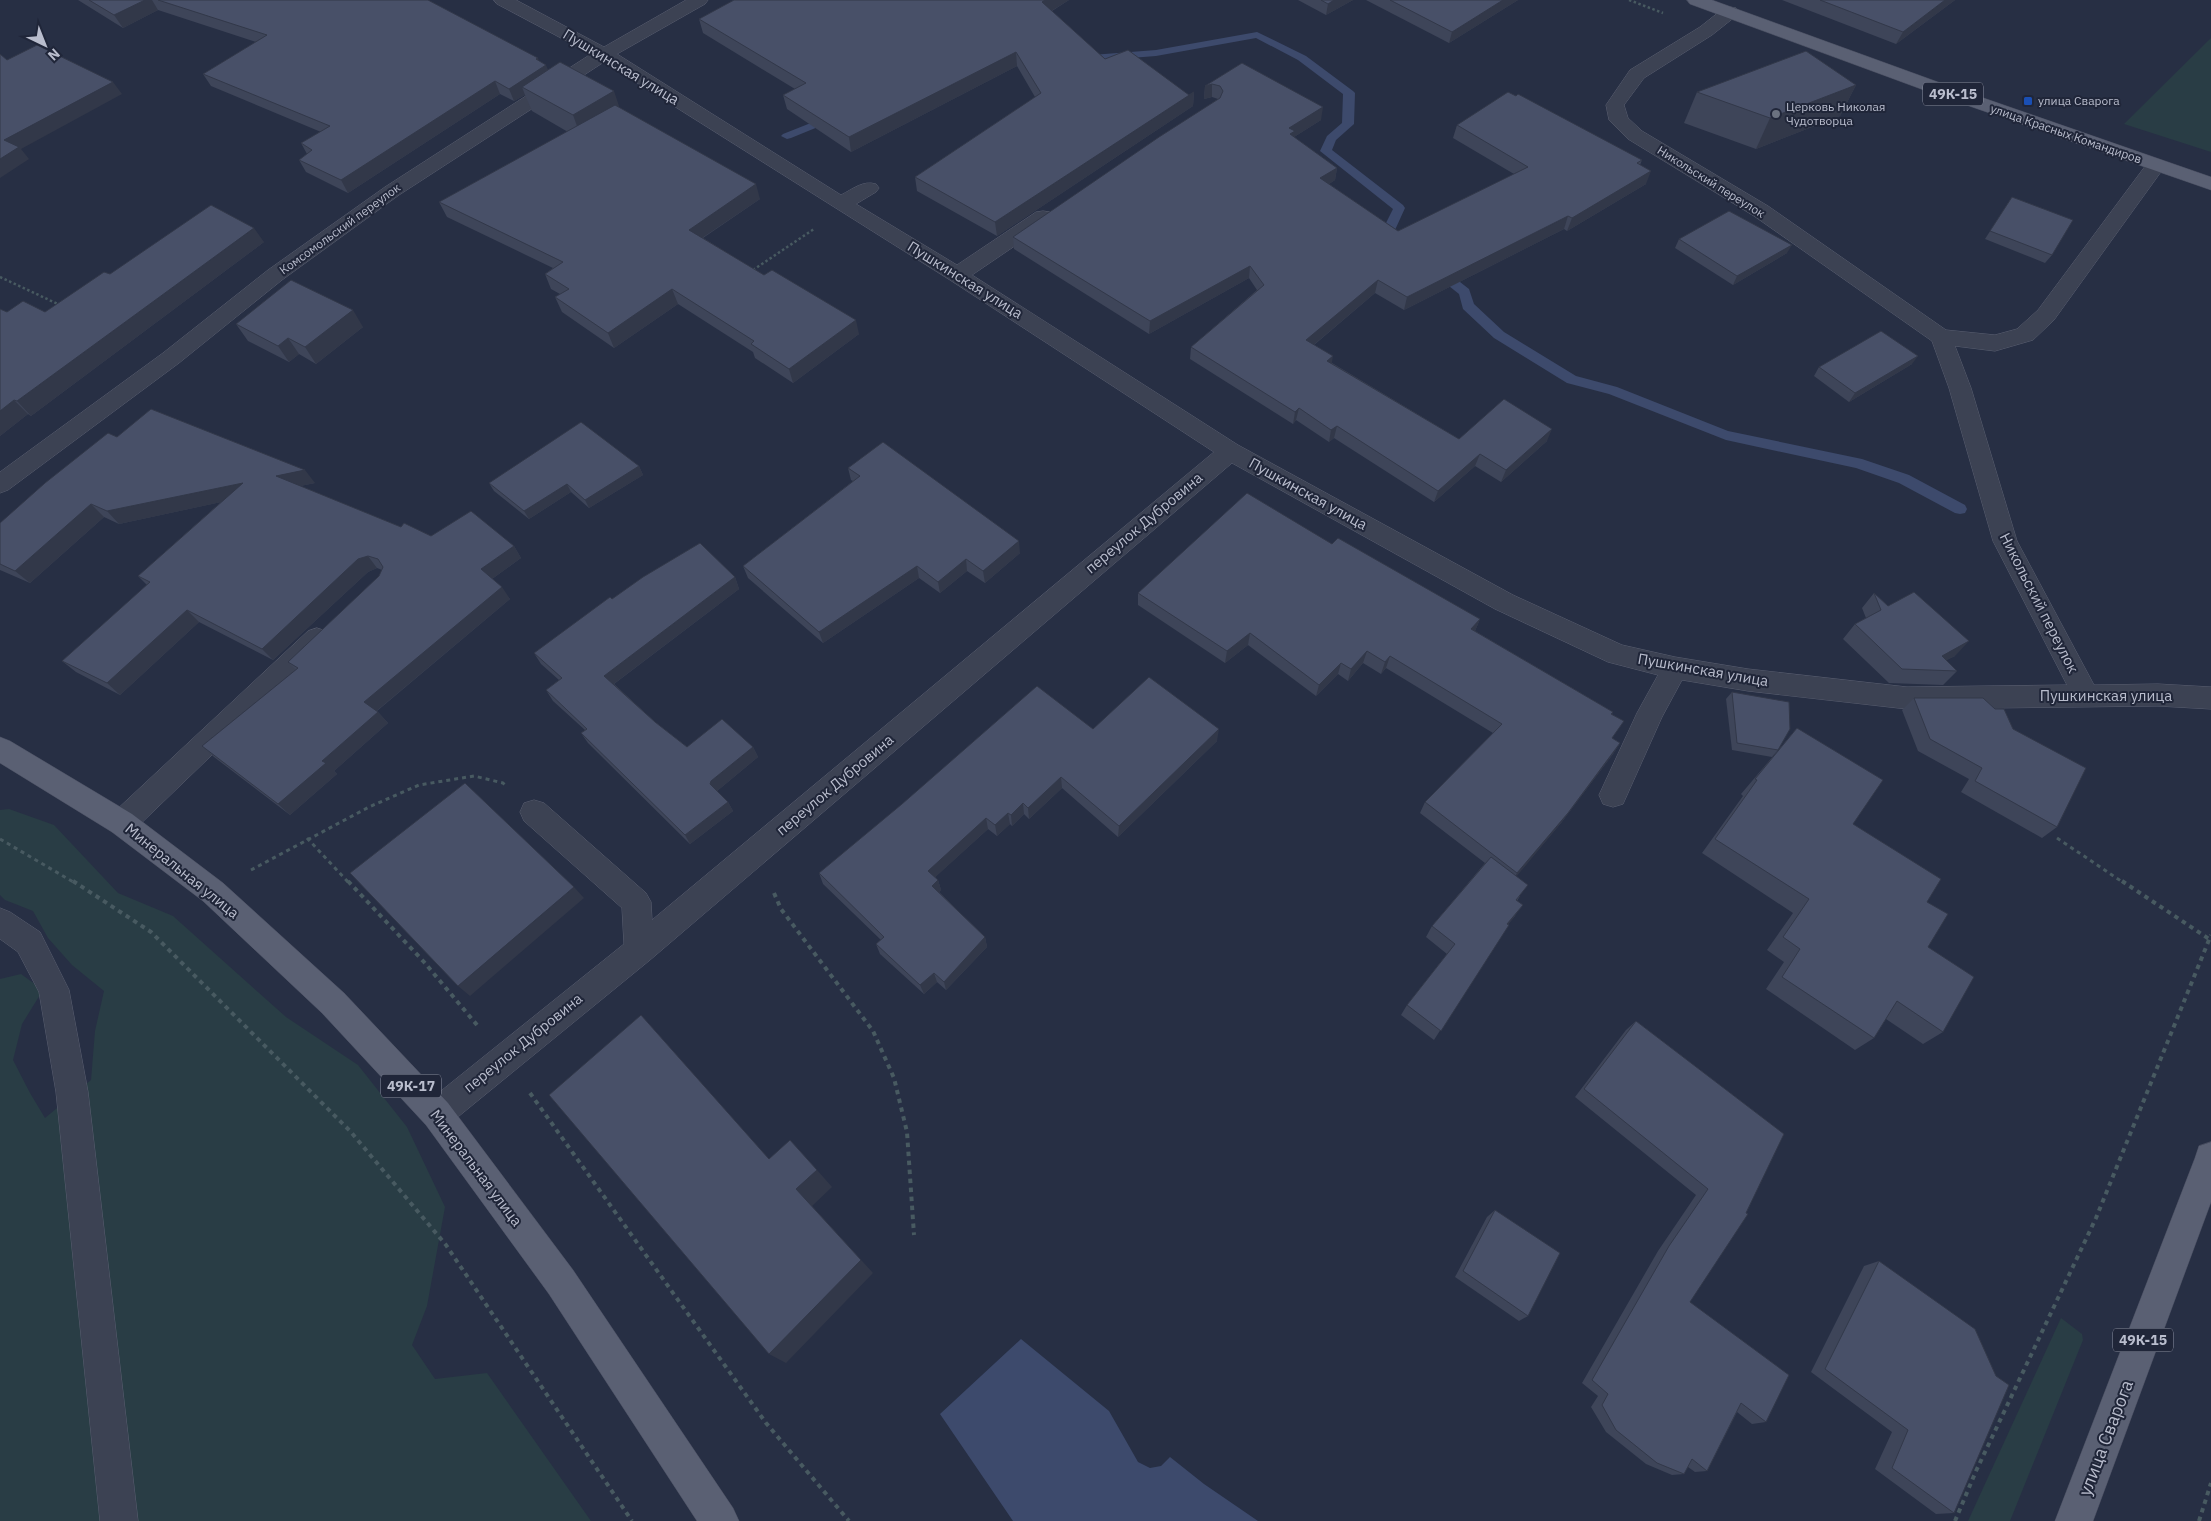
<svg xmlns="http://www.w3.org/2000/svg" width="2211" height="1521" font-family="'IBM Plex Sans',sans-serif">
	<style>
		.green { fill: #293d45 }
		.water { fill: #3d4a6c }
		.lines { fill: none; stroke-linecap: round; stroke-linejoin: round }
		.stream { fill: #3d4a6c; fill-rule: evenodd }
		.minor-casing { stroke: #5a5f71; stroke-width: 1 }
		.major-casing { stroke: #454a5d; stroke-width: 1 }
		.path-far2 { stroke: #485a61; stroke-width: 2.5; stroke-dasharray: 2.5 2.5; stroke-linecap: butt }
		.path-far1 { stroke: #485a61; stroke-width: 3; stroke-dasharray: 4 4; stroke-linecap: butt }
		.path { stroke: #485a61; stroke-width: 4; stroke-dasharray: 4.5 4.5; stroke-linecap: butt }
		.minor { fill: #3c4253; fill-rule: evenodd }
		.major { fill: #5a6073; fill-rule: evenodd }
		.wall { fill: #3e4559 }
		.shaded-wall { fill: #323849 }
		.building { fill: #485068; stroke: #323849 }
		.transit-dot { fill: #1a4fb4; stroke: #202639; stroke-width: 2 }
		.worship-dot { fill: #6b7280; stroke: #202639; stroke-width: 2 }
		.labels { text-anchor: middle; stroke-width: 4; stroke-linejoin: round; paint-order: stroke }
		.far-poi-label { font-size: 12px; fill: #b9bdcd; stroke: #202639; text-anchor: start }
		.far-street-label { font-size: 12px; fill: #b9bdcd; stroke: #202639 }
		.shield { fill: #202639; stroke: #8b90a1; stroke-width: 1 }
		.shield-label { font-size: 14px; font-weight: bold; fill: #b9bdcd }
		.street-label { font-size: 15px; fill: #b9bdcd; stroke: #202639 }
		.near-street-label { font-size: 18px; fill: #b9bdcd; stroke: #202639 }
	</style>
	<rect width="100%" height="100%" fill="#272f44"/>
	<g class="green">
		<polygon points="2211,38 2211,152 2124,124"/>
		<polygon points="9,809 54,825 118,893 173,916 286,1017 358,1065 407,1127 445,1207 427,1306 412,1345 435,1379 487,1373 591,1521 0,1521 0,979 21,974 43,990 22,1024 13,1060 30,1093 45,1118 91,1080 95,1031 104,991 72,965 48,938 33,911 5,900 0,895 0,810"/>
		<polygon points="2061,1318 2082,1334 2083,1340 2010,1521 1968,1521"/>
	</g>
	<polygon class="water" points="1021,1339 1109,1411 1138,1462 1150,1468 1161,1466 1170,1457 1204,1484 1258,1521 1013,1521 940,1414"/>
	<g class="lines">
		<g class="stream">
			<polygon points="1257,32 1306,56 1353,91 1355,93 1354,124 1336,140 1332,150 1403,205 1405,208 1395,230 1406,240 1404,243 1396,243 1382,231 1393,209 1320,151 1327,136 1342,123 1343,94 1298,60 1256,38 1156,56 1079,62 1074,59 1079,56 1156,50"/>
			<polygon points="831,115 837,118 835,120 791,138 787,139 781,136 783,134"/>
			<polygon points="1438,267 1442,268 1469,289 1474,304 1504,332 1576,376 1617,387 1728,431 1862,459 1909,475 1965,505 1967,509 1965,513 1960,514 1955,513 1899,483 1856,468 1726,440 1609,394 1567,383 1494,338 1463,309 1459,294 1434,274 1432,271"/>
		</g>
		<defs>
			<g id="minor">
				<path d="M494,0H516L604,47L686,0H708L705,4L617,54L841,195C853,189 863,180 876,184L879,188L876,192L856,204L957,265L1036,212L1043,211L1050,212L1053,217L1050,222L972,275L1238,445L1513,595L1622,645L1675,657L1748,669L1907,687L2067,685L1993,541L1949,388L1932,341L1754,216L1628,139L1609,120L1606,105L1630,70L1700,27L1724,8L1730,7L1736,8L1739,12L1736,16L1712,35L1644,78L1624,105L1628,118L1642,131L1768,206L1946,330L1995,335L2017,329L2038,310L2149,161L2156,159L2163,161L2166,165L2163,169L2054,320L2033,340L1995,351L1955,346L1971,388L2017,541L2094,685L2158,684L2211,687V709L2158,706L1907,709L1748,691L1682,680L1662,717L1623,804L1613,807L1603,804L1599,795L1637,713L1658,675L1608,662L1495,609L1232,463L650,960L448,1125L437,1130L426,1125L421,1114L426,1103L624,944L622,908L524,821L520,812L524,803L534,800L544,803L646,893L651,902L652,920L1214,452L950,280L604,62L399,195L282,280L179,363L8,490L0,493V472L163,353L268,270L385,187L591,54L497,4Z"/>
				<polygon points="317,628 326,631 330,638 326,645 132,832 122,835 112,832 108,823 112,814 308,631"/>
				<polygon points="0,908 10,912 40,932 69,990 88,1092 138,1521 100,1521 56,1092 39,992 18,952 0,939"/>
			</g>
			<g id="major">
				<polygon points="1687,0 1712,0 1946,85 2211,177 2211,190 1932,93 1690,4"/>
				<polygon points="0,737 10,741 132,814 223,883 344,993 448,1103 573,1270 733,1508 739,1521 697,1521 549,1294 426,1125 322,1013 203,901 112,832 0,763"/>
				<polygon points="2211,1142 2211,1202 2093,1521 2055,1521 2195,1158 2199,1146"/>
			</g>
		</defs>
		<use href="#minor" class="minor-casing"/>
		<use href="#major" class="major-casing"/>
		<g class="path-far2">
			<polyline points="1629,0 1663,13"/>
			<polyline points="753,270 814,229"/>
			<polyline points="0,277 60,305"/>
		</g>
		<g class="path-far1">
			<polyline points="307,838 349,883"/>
			<polyline points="2057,838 2124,883"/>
			<polyline points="0,839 75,883"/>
			<polyline points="251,870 369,807 419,785 474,776 503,783 506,786"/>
		</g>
		<g class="path">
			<polyline points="73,881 151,932 350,1131 446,1245 632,1521"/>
			<polyline points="348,881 424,962 477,1025"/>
			<polyline points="2122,881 2209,939"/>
			<polyline points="774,893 781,909 873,1031 894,1078 907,1132 914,1235"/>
			<polyline points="530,1093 766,1423 849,1521"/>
			<polyline points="1955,1521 1976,1471 2096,1218 2211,935"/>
			<polyline points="2199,1521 2211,1483"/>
		</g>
		<use href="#minor" class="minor"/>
		<use href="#major" class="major"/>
	</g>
	<g class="wall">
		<polygon points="78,0 396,0 539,61 548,70 619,108 760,199 703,238 859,334 793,383 755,358 753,352 678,304 614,348 562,312 555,297 560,294 551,289 545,274 553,268 447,217 439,202 568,132 532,111 525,95 514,101 500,94 348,193 306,172 299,160 307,154 301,143 321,132 211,86 203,74 256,42 158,10 123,28"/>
		<polygon points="734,0 1069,0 1052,11 1105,59 1189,95 1194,92 1193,106 997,236 917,191 915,177 1035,97 1017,66 851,152 787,109 783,95 795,89 703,33 699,19"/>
		<polygon points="1298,0 1353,0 1326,15"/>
		<polygon points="1366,0 1518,0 1449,43"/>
		<polygon points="1782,0 1955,0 1896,44"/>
		<polygon points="1242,63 1321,120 1294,137 1337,168 1335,180 1329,184 1398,231 1514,174 1453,138 1457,125 1642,160 1640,165 1646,184 1567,231 1564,229 1404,310 1375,293 1314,345 1332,363 1459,439 1547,441 1501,482 1475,466 1434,502 1334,438 1329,442 1296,420 1293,424 1190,359 1191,347 1257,290 1249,278 1149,334 1014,249 1013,237 1218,99 1212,97 1204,99 1205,86"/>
		<polygon points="1856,85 1840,116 1756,149 1684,123 1697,92"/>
		<polygon points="2012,197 2052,255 2045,263 1985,239"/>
		<polygon points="1679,239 1787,253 1733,285 1675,248"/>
		<polygon points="264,242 31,416 28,414 0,436 0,309 7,312 45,312 110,274"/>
		<polygon points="236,324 363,327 316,364 299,354 289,362 248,341"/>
		<polygon points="1912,364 1849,402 1814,376 1819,367"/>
		<polygon points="117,437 315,483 300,486 401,527 431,536 514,546 521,558 492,579 510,599 377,711 388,723 334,771 337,774 290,815 214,757 202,746 296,670 288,662 379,576 382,570 377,568 368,572 273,660 199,622 120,695 76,672 62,661 147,585 138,576 221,502 119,524 104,517 30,583 0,570 0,523"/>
		<polygon points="639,466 643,475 589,508 571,492 529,519 494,491 489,483"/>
		<polygon points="848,468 1020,553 985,583 967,571 940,593 919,578 823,643 748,578 743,566 853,481 851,480"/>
		<polygon points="1332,544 1480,619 1475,631 1613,712 1612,714 1612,738 1620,743 1613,754 1561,823 1516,876 1520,896 1517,901 1515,916 1508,924 1434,1040 1401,1015 1407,1005 1447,954 1426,937 1432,926 1485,863 1420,813 1425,802 1493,733 1386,668 1381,674 1363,663 1348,681 1338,674 1316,696 1248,645 1225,663 1138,605 1138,593"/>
		<polygon points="735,577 739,589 614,684 655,722 687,747 753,747 758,757 717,791 728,802 733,811 690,844 588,743 581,733 585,730 553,701 546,690 559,680 541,664 534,653"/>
		<polygon points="1874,593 1888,606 1955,656 1946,660 1957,671 1943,685 1889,683 1843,639 1855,624 1866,618 1862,608"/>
		<polygon points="1732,692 1778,750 1772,757 1732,750 1726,699"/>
		<polygon points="1914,698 2057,827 2042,838 1961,792 1969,779 1918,751 1902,710"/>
		<polygon points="1797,728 1853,824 1927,902 1928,947 1943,1032 1923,1044 1886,1019 1874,1038 1855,1050 1766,989 1784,962 1767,950 1793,913 1702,853 1743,796 1741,794"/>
		<polygon points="1093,729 1217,741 1118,837 1062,788 1029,819 1024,814 1012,826 1010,824 997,836 988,829 935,877 938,880 941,890 939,892 985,937 987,947 946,990 937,982 924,994 880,954 876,944 881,940 823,884 819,873"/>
		<polygon points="1636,1021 1784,1134 1690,1302 1766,1422 1752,1424 1737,1412 1707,1471 1695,1472 1688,1467 1684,1474 1672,1475 1646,1464 1606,1432 1591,1407 1598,1396 1582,1383 1658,1251 1696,1195 1575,1097 1626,1030"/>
		<polygon points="1495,1210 1528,1316 1519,1321 1455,1277 1487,1217"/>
		<polygon points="1879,1261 1954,1513 1936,1514 1875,1469 1892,1432 1811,1372 1864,1266"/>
	</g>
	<g class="shaded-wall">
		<polygon points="145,0 152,0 158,10 123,28 114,15"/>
		<polygon points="1045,0 1069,0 1043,16 1042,2"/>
		<polygon points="1334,0 1353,0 1326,15 1328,4"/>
		<polygon points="1503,0 1518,0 1449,43 1452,32"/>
		<polygon points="1945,0 1955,0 1896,44 1903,32"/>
		<polygon points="1016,52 1017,66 851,152 849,137"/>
		<polygon points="538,58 542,68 546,65 551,77 522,87 525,95 514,101 509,89 536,59"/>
		<polygon points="495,81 500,94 348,193 341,180"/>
		<polygon points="113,82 122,94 21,149 29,159 0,178 0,159 4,140"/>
		<polygon points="1212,84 1212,97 1204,99 1205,86"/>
		<polygon points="1856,85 1840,116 1756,149 1770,118"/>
		<polygon points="614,91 622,115 582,140 573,115"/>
		<polygon points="1194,92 1193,106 997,236 995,222"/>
		<polygon points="1323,107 1321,120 1294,137 1293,144 1289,128"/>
		<polygon points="1337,168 1335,180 1318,191 1320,178"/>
		<polygon points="1651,171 1646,184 1567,231 1572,218"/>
		<polygon points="756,184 760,199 693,244 689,230"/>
		<polygon points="1568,216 1564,229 1404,310 1407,297"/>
		<polygon points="254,228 264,242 31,416 17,401"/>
		<polygon points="1792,245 1787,253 1733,285 1737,276"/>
		<polygon points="1250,266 1249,278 1149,334 1150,321"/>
		<polygon points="1378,280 1375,293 1304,353 1306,340"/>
		<polygon points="672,289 678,304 614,348 608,333"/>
		<polygon points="353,310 363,327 316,364 305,347"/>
		<polygon points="856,320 859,334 793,383 789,369"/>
		<polygon points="288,338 299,354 289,362 278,346"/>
		<polygon points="1333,356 1331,368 1327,361"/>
		<polygon points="1918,356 1912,364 1849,402 1855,393"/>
		<polygon points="14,400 28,414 0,436 0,411"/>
		<polygon points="1299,408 1296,420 1293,424 1295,412"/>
		<polygon points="1337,426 1334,438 1329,442 1331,430"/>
		<polygon points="1552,429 1547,441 1501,482 1506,470"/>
		<polygon points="1480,454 1475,466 1434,502 1438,491"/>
		<polygon points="639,466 643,475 589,508 585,500"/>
		<polygon points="305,470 315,483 286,489 276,476"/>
		<polygon points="243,483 254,495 119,524 107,511"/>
		<polygon points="567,484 571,492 529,519 524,511"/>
		<polygon points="91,504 104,517 30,583 15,571"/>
		<polygon points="1019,541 1020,553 985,583 983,571"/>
		<polygon points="514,546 521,558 489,581 481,569"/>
		<polygon points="368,556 377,568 368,572 273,660 262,649 358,559"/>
		<polygon points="966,559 967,571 940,593 938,582"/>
		<polygon points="917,566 919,578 823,643 819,632"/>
		<polygon points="735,577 739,589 611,686 604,676"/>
		<polygon points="502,587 510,599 374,713 364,702"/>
		<polygon points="187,610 199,622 120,695 107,683"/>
		<polygon points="1480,619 1475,631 1471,629"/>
		<polygon points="1250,633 1248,645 1225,663 1227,651"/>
		<polygon points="1969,641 1955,656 1928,670 1942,656"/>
		<polygon points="1367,651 1363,663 1348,681 1351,669"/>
		<polygon points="1390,656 1386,668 1381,674 1385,662"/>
		<polygon points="1341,663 1338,674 1316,696 1319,685"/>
		<polygon points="378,712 388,723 334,771 337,774 290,815 278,804 322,761"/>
		<polygon points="1219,729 1217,741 1118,837 1119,826"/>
		<polygon points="1620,743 1613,754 1561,823 1511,883 1517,873"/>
		<polygon points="753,747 758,757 717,791 710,784 711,781"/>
		<polygon points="1061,777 1062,788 1029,819 1028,808"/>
		<polygon points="728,802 733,811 690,844 685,835"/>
		<polygon points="1023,803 1024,814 1012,826 1011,815"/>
		<polygon points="1008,813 1010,824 997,836 995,825"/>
		<polygon points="986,818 988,829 931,881 928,871"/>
		<polygon points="938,880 941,890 935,896 932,886"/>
		<polygon points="574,887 584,898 470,996 458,986"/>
		<polygon points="1523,905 1515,916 1500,935 1507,924"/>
		<polygon points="985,937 987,947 946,990 944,982"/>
		<polygon points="934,973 937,982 924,994 920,985"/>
		<polygon points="641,1015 662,1039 785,1177"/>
		<polygon points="817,1170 832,1187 812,1206 873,1273 786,1363 769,1354 796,1189"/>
	</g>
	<g class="building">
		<polygon points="89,0 145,0 114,15"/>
		<polygon points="158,0 428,0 538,58 536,59 546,65 509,89 495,81 341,180 299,160 312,150 301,143 330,126 203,74 267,35"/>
		<polygon points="734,0 1045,0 1042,2 1105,59 1128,50 1189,95 1194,92 995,222 915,177 1041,93 1016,52 849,137 783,95 806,83 699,19"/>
		<polygon points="1321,0 1334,0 1328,4"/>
		<polygon points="1390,0 1503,0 1452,32"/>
		<polygon points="1820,0 1945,0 1903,32"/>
		<polygon points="37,45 113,82 4,140 19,147 0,159 0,54 7,60"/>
		<polygon points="1806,51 1856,85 1770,118 1697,92"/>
		<polygon points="560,62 614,91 573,115 522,87"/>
		<polygon points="1242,63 1323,107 1289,128 1295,131 1290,134 1337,168 1320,178 1398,231 1528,167 1457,125 1508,92 1516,96 1518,94 1642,160 1637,163 1651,171 1572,218 1568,216 1407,297 1378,280 1306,340 1333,356 1327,361 1459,439 1504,399 1552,429 1506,470 1480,454 1438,491 1337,426 1331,430 1299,408 1295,412 1191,347 1264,285 1250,266 1150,321 1013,237 1159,137 1220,98 1223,91 1220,86 1212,84 1205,86"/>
		<polygon points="615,105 756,184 689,230 764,275 772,270 856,320 789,369 751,344 754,341 672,289 608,333 555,297 569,289 545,274 563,262 439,202"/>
		<polygon points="2012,197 2073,220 2052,255 1990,231"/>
		<polygon points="211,205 254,228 17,401 14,400 0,411 0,309 7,312 23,301 45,312 104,272 110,274"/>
		<polygon points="1729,211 1792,245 1737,276 1679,239"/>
		<polygon points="291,280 353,310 305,347 288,338 278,346 236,324"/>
		<polygon points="1881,331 1918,356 1855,393 1819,367"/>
		<polygon points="151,409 305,470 276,476 401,527 404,523 431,536 471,511 514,546 481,569 502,587 364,702 378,712 322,761 326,763 278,804 202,746 298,668 288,662 379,576 383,567 378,559 368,556 358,559 262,649 187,610 107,683 62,661 150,582 138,576 243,483 107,511 91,504 15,571 0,564 0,523 45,483 108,433 117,437"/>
		<polygon points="581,422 639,466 585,500 567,484 524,511 489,483"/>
		<polygon points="883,442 1019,541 983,571 966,559 938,582 917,566 819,632 743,566 860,476 848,468"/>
		<polygon points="1247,493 1332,544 1338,538 1480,619 1471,629 1613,712 1611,714 1624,721 1612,738 1620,743 1568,813 1517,873 1425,802 1502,724 1390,656 1385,662 1367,651 1351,669 1341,663 1319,685 1250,633 1227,651 1138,593"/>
		<polygon points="700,543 735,577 604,676 655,722 687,747 722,719 753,747 711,781 710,784 728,802 685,835 581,733 587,729 546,690 562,678 534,653 610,597 612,599 643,577"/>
		<polygon points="1914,592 1969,641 1942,656 1957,671 1902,669 1855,624 1881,610 1874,593 1888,606"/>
		<polygon points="1149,677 1219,729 1119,826 1061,777 1028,808 1023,803 1011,815 1008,813 995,825 986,818 928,871 938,880 932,886 985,937 944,982 934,973 920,985 876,944 884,937 819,873 902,804 1037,686 1093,729"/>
		<polygon points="1732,692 1789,702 1790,729 1778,750 1737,743"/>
		<polygon points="1914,698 1983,698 1995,709 2004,709 2013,729 2086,768 2057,827 1975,781 1982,768 1930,739"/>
		<polygon points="1797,728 1883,780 1853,824 1941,879 1927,902 1948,914 1928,947 1974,977 1943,1032 1897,1001 1874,1038 1782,977 1800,949 1783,937 1809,899 1715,839 1757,780 1755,779"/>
		<polygon points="465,783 574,887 458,986 350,873"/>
		<polygon points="1491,857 1528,885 1516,900 1523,905 1507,924 1509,925 1441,1031 1407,1005 1455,944 1432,926"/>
		<polygon points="641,1015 769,1159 790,1140 817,1170 796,1189 861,1260 769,1354 549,1095"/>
		<polygon points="1636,1021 1784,1134 1746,1213 1748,1214 1690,1302 1789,1375 1766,1422 1741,1403 1707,1471 1692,1459 1684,1474 1657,1463 1616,1430 1602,1405 1608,1394 1592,1380 1669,1246 1708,1189 1584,1089"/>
		<polygon points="1495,1210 1560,1253 1528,1316 1463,1271"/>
		<polygon points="1879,1261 1975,1329 1996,1376 2009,1385 1954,1513 1892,1468 1908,1430 1825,1369"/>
	</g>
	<rect class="transit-dot" x="2023" y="96" width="10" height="10" rx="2.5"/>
	<circle class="worship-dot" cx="1776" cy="114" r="5"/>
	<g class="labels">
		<g class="far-poi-label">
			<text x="2038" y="105">улица Сварога</text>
			<text x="1786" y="111">Церковь Николая<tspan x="1786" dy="14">Чудотворца</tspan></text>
		</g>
		<g class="far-street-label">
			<text transform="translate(2066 134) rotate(19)" y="4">улица Красных Командиров</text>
			<text transform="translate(1711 182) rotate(32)" y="4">Никольский переулок</text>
			<text transform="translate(340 229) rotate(-36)" y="4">Комсомольский переулок</text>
		</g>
		<g class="shield">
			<rect x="1923" y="82.5" width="60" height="23" rx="4"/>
			<rect x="381" y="1074.5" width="60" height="23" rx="4"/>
			<rect x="2113" y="1328.5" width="60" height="23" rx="4"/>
		</g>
		<g class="shield-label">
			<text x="1953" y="99">49К-15</text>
			<text x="411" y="1091">49К-17</text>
			<text x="2143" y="1345">49К-15</text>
		</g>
		<g class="street-label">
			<text transform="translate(621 67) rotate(31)" y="5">Пушкинская улица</text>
			<text transform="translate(965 280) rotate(32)" y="5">Пушкинская улица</text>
			<text transform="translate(1308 494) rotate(29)" y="5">Пушкинская улица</text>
			<text transform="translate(1144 523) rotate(-40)" y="5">переулок Дубровина</text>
			<text transform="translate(2039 603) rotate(63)" y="5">Никольский переулок</text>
			<text transform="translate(1703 670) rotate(10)" y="5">Пушкинская улица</text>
			<text x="2106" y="701">Пушкинская улица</text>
			<text transform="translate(835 785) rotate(-40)" y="5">переулок Дубровина</text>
			<text transform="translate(182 871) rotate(39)" y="5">Минеральная улица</text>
			<text transform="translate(523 1043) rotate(-39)" y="5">переулок Дубровина</text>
			<text transform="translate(476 1168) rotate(53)" y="5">Минеральная улица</text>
		</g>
		<g class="near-street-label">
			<text transform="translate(2106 1438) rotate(-69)" y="6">улица Сварога</text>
		</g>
	</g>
	<g transform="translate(45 45) rotate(137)" stroke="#202639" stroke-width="4" paint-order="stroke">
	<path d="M0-4L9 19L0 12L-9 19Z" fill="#b9bdcd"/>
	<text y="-8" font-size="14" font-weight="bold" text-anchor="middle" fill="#b9bdcd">N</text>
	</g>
</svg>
